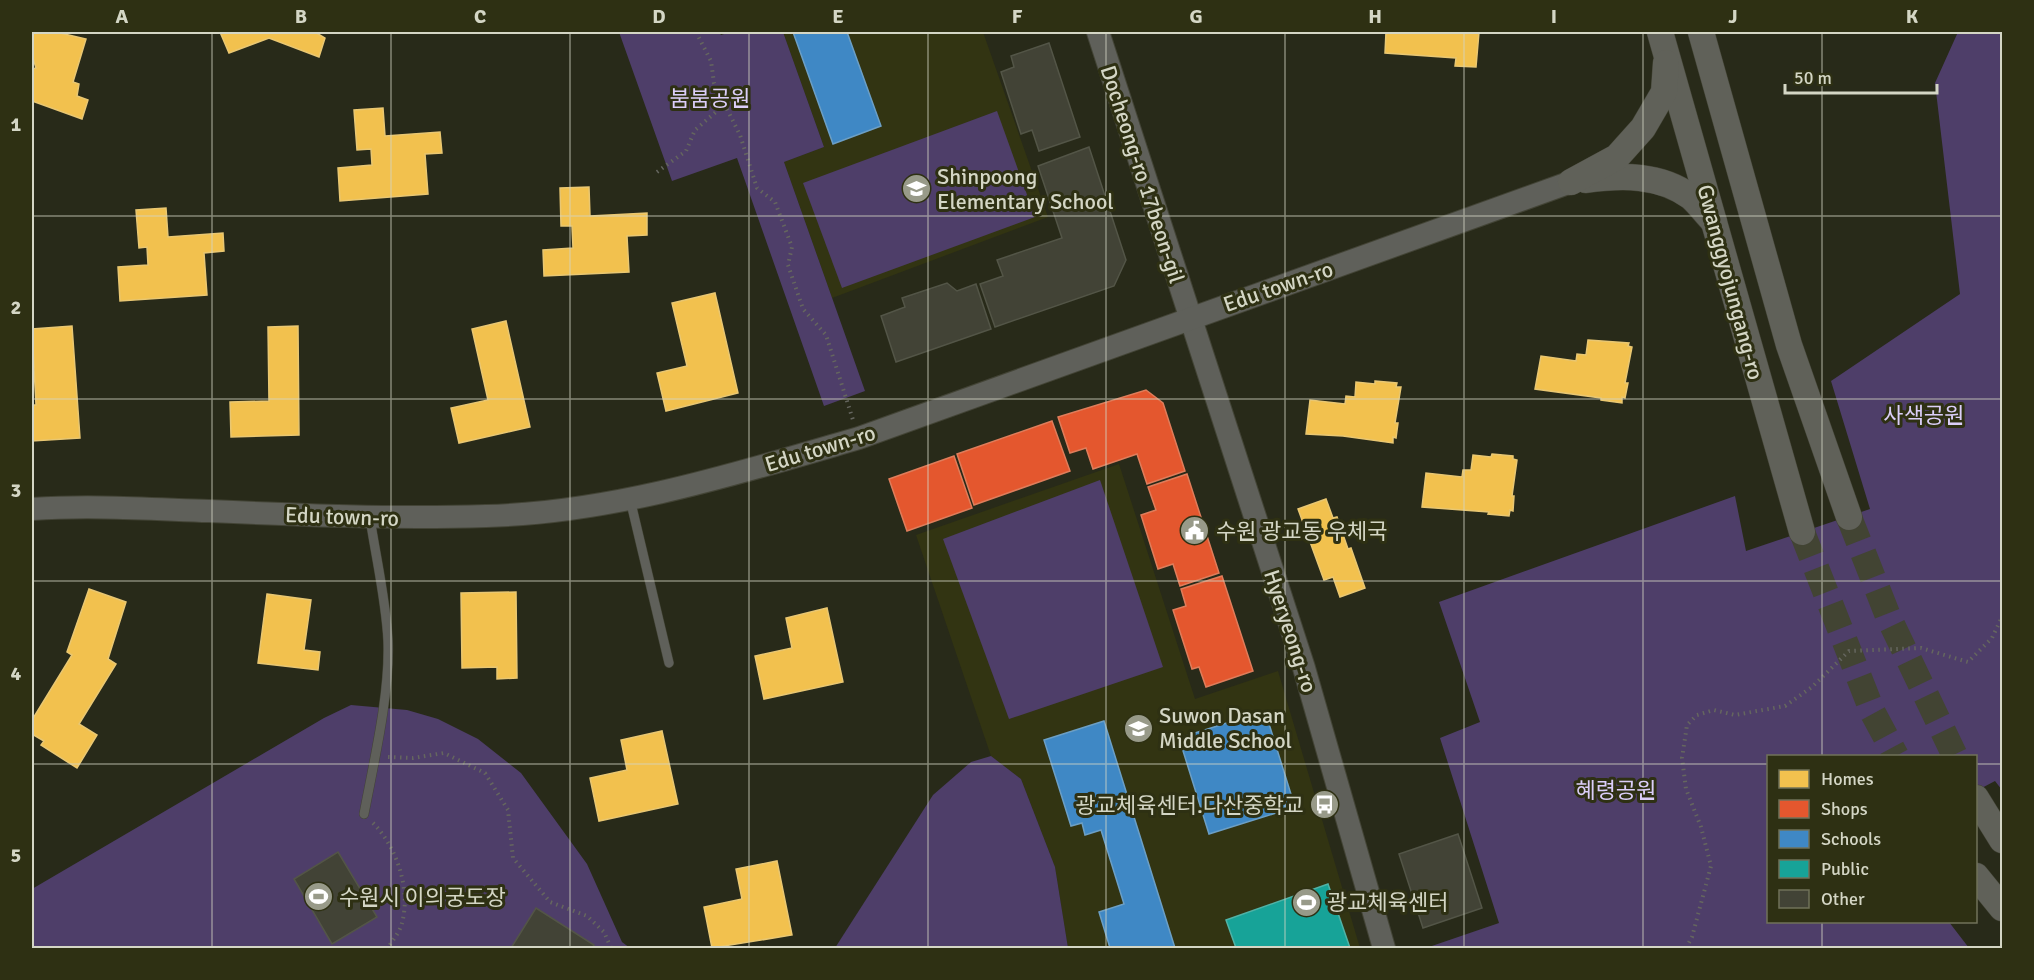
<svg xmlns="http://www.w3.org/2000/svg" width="2034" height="980" font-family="Signika,'Noto Sans KR',sans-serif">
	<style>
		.built { fill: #323412 }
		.green { fill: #4e3e69 }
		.homes { fill: #f2c14e; stroke: #e9c772; stroke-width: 1.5 }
		.shops { fill: #e4572e; stroke: #df7d5b; stroke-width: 1.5 }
		.schools { fill: #3f88c5; stroke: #6c9fc5; stroke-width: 1.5 }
		.public { fill: #17a398; stroke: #50b2a6; stroke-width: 1.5 }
		.building { fill: #424336; stroke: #535547; stroke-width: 1.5 }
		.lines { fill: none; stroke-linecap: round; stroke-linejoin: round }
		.secondary-tunnel { stroke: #424433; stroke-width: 26; stroke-dasharray: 26 13; stroke-linecap: butt }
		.service-casing { stroke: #434436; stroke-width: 10 }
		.tertiary-casing { stroke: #434436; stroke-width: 24 }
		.secondary-casing { stroke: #434436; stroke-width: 27 }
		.path { stroke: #65665f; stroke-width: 4; stroke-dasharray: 1.5 4.5; stroke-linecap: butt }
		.service { stroke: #5f605a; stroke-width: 9 }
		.tertiary { stroke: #5f605a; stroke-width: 22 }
		.secondary { stroke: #606159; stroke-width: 26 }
		.grid { fill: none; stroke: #d4d6c5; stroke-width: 1.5; stroke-opacity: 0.55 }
		.labels { text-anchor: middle; stroke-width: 6; stroke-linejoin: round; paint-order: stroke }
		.park-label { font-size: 22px; fill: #dbcef9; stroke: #2e3013 }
		.street-label { font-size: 22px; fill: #d4d6c5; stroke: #2e3013 }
		.poi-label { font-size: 22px; fill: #d4d6c5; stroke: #2e3013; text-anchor: start }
		.neatline { fill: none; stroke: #d4d6c5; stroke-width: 2 }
		.grid-label { font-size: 20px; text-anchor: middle; font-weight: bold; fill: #d4d6c5 }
	</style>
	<rect width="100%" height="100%" fill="#282a19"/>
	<g class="built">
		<polygon points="783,32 983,32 1048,217 832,298 784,162 824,147"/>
		<polygon points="1119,464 1195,699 1278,671 1360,948 1068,948 1055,867 1021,779 991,756 916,535"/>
	</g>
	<g class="green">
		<polygon points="619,32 719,32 721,35 730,32 783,32 824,147 784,162 865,391 824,406 737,158 672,181"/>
		<polygon points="1958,32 2002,32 2002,790 1995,781 1976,791 1976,756 1768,756 1768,922 1949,922 1969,948 1426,948 1499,923 1440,738 1480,722 1439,602 1735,496 1746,551 1870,509 1831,381 1960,294 1935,83"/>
		<polygon points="997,111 1035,217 842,288 803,183"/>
		<polygon points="1100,480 1163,667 1009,719 943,539"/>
		<polygon points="351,705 407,710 438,719 478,739 521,773 587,864 622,942 630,948 32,948 32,889 324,718"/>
		<polygon points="991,756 1021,779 1055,867 1068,948 835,948 933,795 971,762"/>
	</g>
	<g class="homes">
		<polygon points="32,32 56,32 86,39 73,82 79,84 77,96 88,100 82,119 32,101 32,69 36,68 32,55"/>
		<polygon points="220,32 315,32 325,38 319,57 269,38 229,53"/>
		<polygon points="1386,32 1479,32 1476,67 1455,66 1456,58 1385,53"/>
		<polygon points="383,108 385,136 440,132 442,153 425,154 428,194 340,201 338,168 372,165 371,149 357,150 354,110"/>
		<polygon points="589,187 590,216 647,213 647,235 627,236 629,272 544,276 543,250 573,248 572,226 561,226 560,188"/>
		<polygon points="166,208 168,237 223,233 224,251 204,253 207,295 120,301 118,267 148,265 147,247 139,248 136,210"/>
		<polygon points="715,293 738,393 666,411 657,373 687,366 672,303"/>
		<polygon points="506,321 530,427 459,443 451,408 488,400 472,329"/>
		<polygon points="72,326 80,438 32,441 32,405 36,405 32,329"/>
		<polygon points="298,326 299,435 231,437 230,402 269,401 268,327"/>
		<polygon points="1588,340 1629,343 1628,346 1632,347 1625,383 1628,383 1625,398 1622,397 1622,403 1601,400 1601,398 1535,389 1541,356 1576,361 1577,354 1586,355"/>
		<polygon points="1375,381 1397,383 1396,387 1401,387 1395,423 1398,423 1396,438 1393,437 1393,443 1343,436 1306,434 1310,400 1345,404 1346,396 1355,397 1356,382 1375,384"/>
		<polygon points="1492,454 1513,456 1513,459 1517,460 1512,496 1514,496 1513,511 1510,510 1509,516 1488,514 1489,512 1422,507 1426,473 1462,477 1463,470 1471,470 1473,455 1491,457"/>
		<polygon points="1326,499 1333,518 1337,517 1348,549 1351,548 1365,588 1340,597 1333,577 1324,580 1298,509"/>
		<polygon points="89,589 126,602 108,659 116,664 79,724 97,735 77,768 41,745 44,741 32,734 32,720 72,655 67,652"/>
		<polygon points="516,592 517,678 497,679 497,667 462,668 461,593"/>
		<polygon points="267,594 311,600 304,650 320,652 318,670 258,663"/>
		<polygon points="827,608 843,682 764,699 755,656 792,648 786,618"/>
		<polygon points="662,731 678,804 599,821 590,778 627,770 621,740"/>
		<polygon points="777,861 792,935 712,948 704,907 742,899 736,869"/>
	</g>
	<g class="shops">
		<polygon points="1146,390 1163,403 1185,471 1147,484 1137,454 1093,469 1086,448 1070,453 1058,417"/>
		<polygon points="1052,421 1070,471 974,505 957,454"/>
		<polygon points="954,456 972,508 907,531 889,479"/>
		<polygon points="1187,474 1219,573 1180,586 1173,564 1158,569 1141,515 1156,510 1148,487"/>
		<polygon points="1222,576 1253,671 1206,687 1199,667 1192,669 1173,610 1186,606 1181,589"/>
	</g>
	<g class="schools">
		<polygon points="793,32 847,32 881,126 833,144"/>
		<polygon points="1265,711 1295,807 1209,834 1179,738"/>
		<polygon points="1104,721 1175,948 1110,948 1099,912 1124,904 1101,830 1085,835 1082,823 1071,826 1044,740"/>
	</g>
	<polygon class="public" points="1328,884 1350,948 1236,948 1226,920"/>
	<g class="building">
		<polygon points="1049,43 1080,137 1039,151 1032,130 1021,134 1001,72 1014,67 1011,56"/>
		<polygon points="1089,147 1126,260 1114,286 995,327 980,284 1003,276 997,260 1062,238 1038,166"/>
		<polygon points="947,283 957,291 976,284 991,329 896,362 881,316 905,307 902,298"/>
		<polygon points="1458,834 1482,908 1423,928 1399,854"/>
		<polygon points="338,852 377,917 332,944 294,879"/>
		<polygon points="536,908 594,945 592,948 511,948"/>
	</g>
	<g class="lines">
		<g class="secondary-tunnel">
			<polyline points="1849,517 1888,616 1955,756"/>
			<polyline points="1802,532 1873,713 1896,756"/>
		</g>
		<defs>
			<g id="service">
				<polyline points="630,499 669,663"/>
				<path d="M364,814C374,761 390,694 388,641C386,600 376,558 370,518"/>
			</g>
			<g id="tertiary">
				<polyline points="1098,32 1304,668 1384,948"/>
				<path d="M32,509C91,505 150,509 209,511C301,515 393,519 486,516C612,513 739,473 859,438L1571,182"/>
			</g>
			<g id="secondary">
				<polyline points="1660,32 1802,532"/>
				<polyline points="1701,32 1789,345 1849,517"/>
				<path d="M1586,180C1621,175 1660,174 1691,197C1699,204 1706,214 1714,222"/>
				<polyline points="1571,182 1617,157 1643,128 1664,92 1666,63"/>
				<polyline points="1976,798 2002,840"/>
				<polyline points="1976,876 2002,908"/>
			</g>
		</defs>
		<use href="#service" class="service-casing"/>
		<use href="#tertiary" class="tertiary-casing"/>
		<use href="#secondary" class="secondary-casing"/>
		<g class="path">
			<polyline points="696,32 711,61 714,83 740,135 757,188 775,202 792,247 788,265 803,309 826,335 853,420"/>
			<polyline points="657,172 686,151 695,130 724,105"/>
			<polyline points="388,757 413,758 444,753 485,773 508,810 513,858 550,902 587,916 604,932 611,948"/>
			<path d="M373,823C397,847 411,890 402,923C400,932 392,941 388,948"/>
			<polyline points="1686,948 1692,937 1711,866 1701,827 1686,789 1682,758 1687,725 1697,715 1714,710 1735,715 1785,706 1812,687 1849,651 1921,648 1968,662 1992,638 2002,617"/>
		</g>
		<use href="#service" class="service"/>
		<use href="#tertiary" class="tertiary"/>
		<use href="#secondary" class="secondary"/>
	</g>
	<path class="grid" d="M212,32V948M391,32V948M570,32V948M749,32V948M928,32V948M1106,32V948M1285,32V948M1464,32V948M1643,32V948M1822,32V756M32,216H2002M32,399H2002M32,581H2002M32,764H1768M1976,764H2002M1822,922V948"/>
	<defs>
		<symbol id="school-disc" viewBox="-11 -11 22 22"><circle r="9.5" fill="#989a89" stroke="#2e3013"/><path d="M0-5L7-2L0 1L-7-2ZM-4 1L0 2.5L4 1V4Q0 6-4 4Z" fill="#fff"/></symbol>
		<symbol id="civic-disc" viewBox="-11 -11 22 22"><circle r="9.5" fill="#989a89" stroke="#2e3013"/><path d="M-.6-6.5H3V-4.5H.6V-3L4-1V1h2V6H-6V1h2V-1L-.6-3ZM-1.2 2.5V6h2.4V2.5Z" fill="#fff"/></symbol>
		<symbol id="bus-disc" viewBox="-11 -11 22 22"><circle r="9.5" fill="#989a89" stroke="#2e3013"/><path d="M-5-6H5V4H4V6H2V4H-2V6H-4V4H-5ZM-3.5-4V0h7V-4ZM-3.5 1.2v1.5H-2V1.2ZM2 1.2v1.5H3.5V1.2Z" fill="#fff"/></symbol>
		<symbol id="stadium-disc" viewBox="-11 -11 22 22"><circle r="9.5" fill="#989a89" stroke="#2e3013"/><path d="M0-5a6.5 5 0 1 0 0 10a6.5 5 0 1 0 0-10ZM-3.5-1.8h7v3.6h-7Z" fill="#fff"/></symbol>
	</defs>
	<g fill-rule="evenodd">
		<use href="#school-disc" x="900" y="172" width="33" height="33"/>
		<use href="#civic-disc" x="1178" y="514" width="33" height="33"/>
		<use href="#school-disc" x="1122" y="712" width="33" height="33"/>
		<use href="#bus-disc" x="1308" y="788" width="33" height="33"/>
		<use href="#stadium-disc" x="302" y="880" width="33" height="33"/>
		<use href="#stadium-disc" x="1290" y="886" width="33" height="33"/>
	</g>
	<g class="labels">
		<g class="park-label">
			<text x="710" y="106">붐붐공원</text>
			<text x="1924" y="423">사색공원</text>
			<text x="1616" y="798">혜령공원</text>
		</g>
		<g class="street-label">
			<text transform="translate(1143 174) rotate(72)" y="8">Docheong-ro 17beon-gil</text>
			<text transform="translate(1731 282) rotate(75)" y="8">Gwanggyojungang-ro</text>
			<text transform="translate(1278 286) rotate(-19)" y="8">Edu town-ro</text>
			<text transform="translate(820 448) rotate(-17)" y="8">Edu town-ro</text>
			<text transform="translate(342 516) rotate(2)" y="8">Edu town-ro</text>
			<text transform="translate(1291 631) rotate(72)" y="8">Hyeryeong-ro</text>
		</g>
		<g class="poi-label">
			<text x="937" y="184">Shinpoong<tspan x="937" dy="25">Elementary School</tspan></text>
			<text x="1216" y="539">수원 광교동 우체국</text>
			<text x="1159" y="723">Suwon Dasan<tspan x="1159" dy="25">Middle School</tspan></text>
			<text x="1304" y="813" text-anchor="end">광교체육센터.다산중학교</text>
			<text x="339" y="905">수원시 이의궁도장</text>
			<text x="1327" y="910">광교체육센터</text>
		</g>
	</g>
	<rect width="2034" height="980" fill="none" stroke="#2e3013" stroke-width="66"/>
	<rect x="1767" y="755" width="210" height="168" fill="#2e3013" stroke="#70725a" stroke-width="1.5"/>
	<rect x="1779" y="770" width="30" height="18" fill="#f2c14e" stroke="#70725a" stroke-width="1.5"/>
	<text x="1821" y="785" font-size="18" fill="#d4d6c5">Homes</text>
	<rect x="1779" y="800" width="30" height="18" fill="#e4572e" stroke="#70725a" stroke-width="1.5"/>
	<text x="1821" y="815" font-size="18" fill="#d4d6c5">Shops</text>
	<rect x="1779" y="830" width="30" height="18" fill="#3f88c5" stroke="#70725a" stroke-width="1.5"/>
	<text x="1821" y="845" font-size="18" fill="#d4d6c5">Schools</text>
	<rect x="1779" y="860" width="30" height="18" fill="#17a398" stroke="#70725a" stroke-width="1.5"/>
	<text x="1821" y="875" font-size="18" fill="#d4d6c5">Public</text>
	<rect x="1779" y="890" width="30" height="18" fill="#424336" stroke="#70725a" stroke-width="1.5"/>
	<text x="1821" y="905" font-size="18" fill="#d4d6c5">Other</text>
	<path d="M1785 84v9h152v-9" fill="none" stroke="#d4d6c5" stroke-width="3"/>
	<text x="1794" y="84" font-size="18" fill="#d4d6c5" stroke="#2e3013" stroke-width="4.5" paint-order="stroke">50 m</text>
	<rect x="33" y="33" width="1968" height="914" class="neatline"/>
	<g class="grid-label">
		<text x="122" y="23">A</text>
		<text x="301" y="23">B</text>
		<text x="480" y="23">C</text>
		<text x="659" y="23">D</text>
		<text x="838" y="23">E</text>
		<text x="1017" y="23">F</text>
		<text x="1196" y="23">G</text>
		<text x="1375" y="23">H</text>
		<text x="1554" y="23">I</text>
		<text x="1733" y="23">J</text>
		<text x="1912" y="23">K</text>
		<text x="16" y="131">1</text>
		<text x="16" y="314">2</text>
		<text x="16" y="497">3</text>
		<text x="16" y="680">4</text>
		<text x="16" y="862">5</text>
	</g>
</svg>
